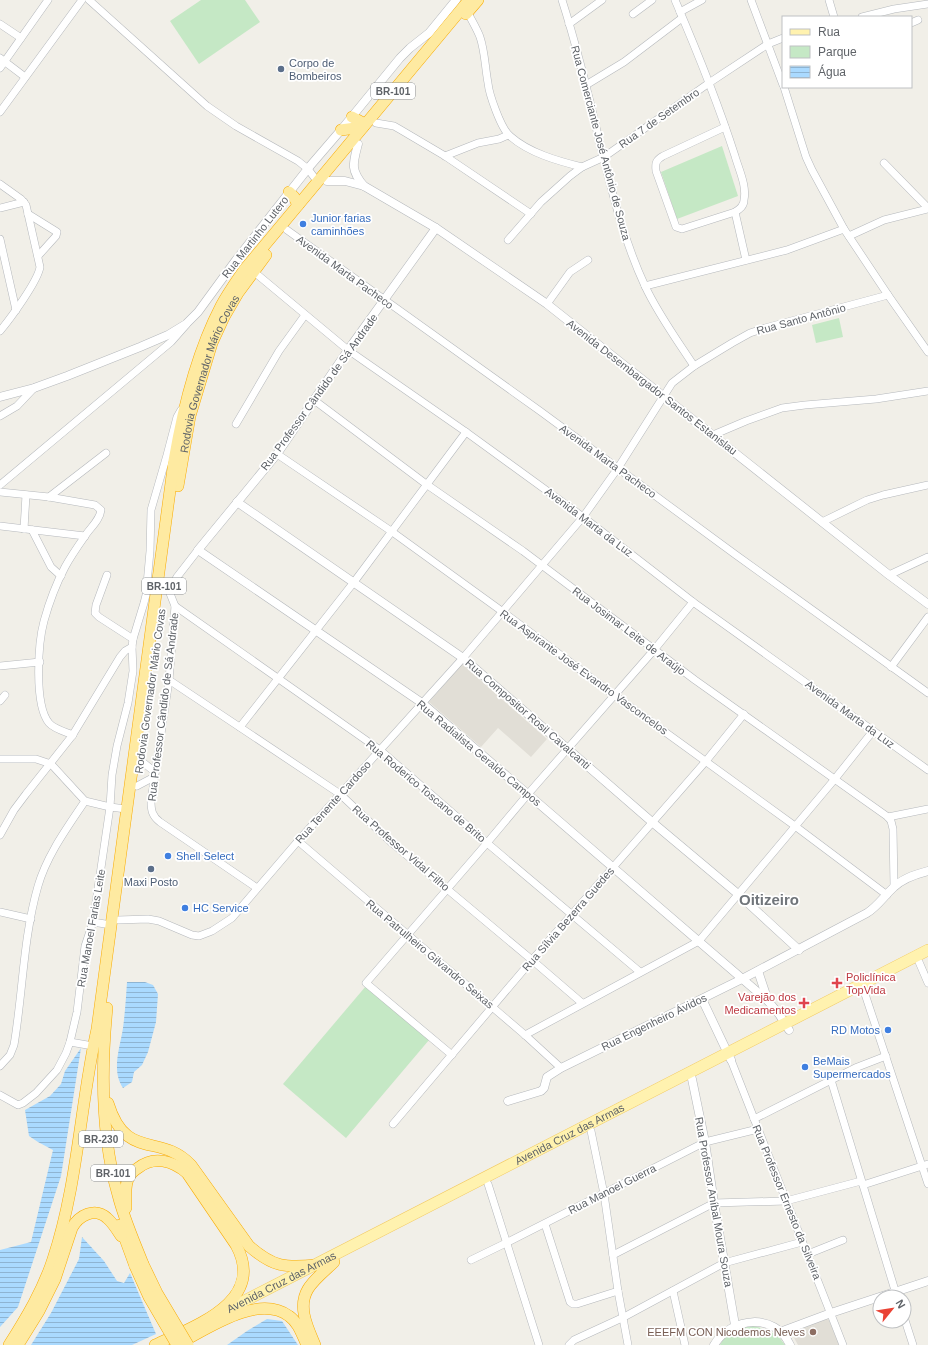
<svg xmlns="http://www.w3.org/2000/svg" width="928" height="1345" font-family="Arial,sans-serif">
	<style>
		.education { fill: #e1ded6 }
		.green { fill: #c5e8c5 }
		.water { fill: url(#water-rules) }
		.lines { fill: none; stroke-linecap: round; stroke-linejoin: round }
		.minor-casing { stroke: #b5b8bc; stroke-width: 8 }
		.tertiary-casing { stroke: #b5b8bc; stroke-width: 9 }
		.primary-casing { stroke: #f2c960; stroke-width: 12 }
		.trunk-casing { stroke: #f9ab00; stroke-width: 12 }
		.minor { stroke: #fff; stroke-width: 7 }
		.tertiary { stroke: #fff; stroke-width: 8 }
		.primary { stroke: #fff2af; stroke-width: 11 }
		.trunk { stroke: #feeaa1; stroke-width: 11 }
		.trunk-bridge-casing { stroke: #f9ab00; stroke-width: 12; stroke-linecap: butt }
		.trunk-bridge { stroke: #feeaa1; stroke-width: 11 }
		.service-dot { fill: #5c6f8a; stroke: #fff; stroke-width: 1.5 }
		.shop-dot { fill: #3f7fe0; stroke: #fff; stroke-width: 1.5 }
		.health-dot { fill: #e0444e; stroke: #fff; stroke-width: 1.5 }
		.education-dot { fill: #8d6e63; stroke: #fff; stroke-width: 1.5 }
		.labels { text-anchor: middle; stroke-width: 3.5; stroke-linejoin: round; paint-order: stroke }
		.shield { fill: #fff; stroke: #8f9295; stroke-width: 1 }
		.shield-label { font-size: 10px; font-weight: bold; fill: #5f6368 }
		.service-label { font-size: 11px; fill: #4e5e75; stroke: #fff; text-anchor: start }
		.street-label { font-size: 11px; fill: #5f6368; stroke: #fff }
		.shop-label { font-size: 11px; fill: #366cbe; stroke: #fff; text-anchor: start }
		.health-label { font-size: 11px; fill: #be3a42; stroke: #fff; text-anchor: start }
		.education-label { font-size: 11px; fill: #785e54; stroke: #fff; text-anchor: end }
		.district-label { font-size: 15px; font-weight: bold; fill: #70757a; stroke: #fff }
	</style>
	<defs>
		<pattern id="water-rules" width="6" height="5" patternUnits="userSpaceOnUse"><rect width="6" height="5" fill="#aadaff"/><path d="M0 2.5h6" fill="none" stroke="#8eb4d2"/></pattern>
	</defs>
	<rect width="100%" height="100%" fill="#f1efe8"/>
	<g class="education">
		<polygon points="462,664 547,739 531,757 498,728 481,747 429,702"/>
		<polygon points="827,1319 829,1320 839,1345 798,1345 792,1334 793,1330"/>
	</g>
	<g class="green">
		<polygon points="201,0 245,0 260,22 199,64 170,21"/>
		<polygon points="722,146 738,196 677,219 661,172"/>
		<polygon points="839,318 843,337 816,343 812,325"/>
		<polygon points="366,986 429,1040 346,1138 283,1084"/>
		<path d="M753,1326C767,1329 777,1333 785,1345H720C726,1332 740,1328 753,1326Z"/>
	</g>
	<g class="water">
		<path d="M127,982H145L153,985L158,994L156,1022L148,1052L142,1065L134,1072L132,1082L123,1088C111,1070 120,1048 123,1028C125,1013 126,997 127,982Z"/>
		<polygon points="81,1048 61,1176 18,1307 0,1327 0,1250 31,1242 53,1150 38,1142 29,1136 25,1110 50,1096 61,1084 65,1071"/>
		<polygon points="82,1237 104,1261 117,1281 124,1283 130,1273 156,1334 132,1345 31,1345 51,1313 79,1259"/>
		<polygon points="267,1319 282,1321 298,1345 227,1345 247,1331"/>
	</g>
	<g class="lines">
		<defs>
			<g id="minor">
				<polyline points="89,0 207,106 236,126 298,161 308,169 317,181"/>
				<path d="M562,0C577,47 589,96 600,144C612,192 624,241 645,286C658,314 677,340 694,366"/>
				<path d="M675,0C697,51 718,103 735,156C739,170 747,186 744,200C744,206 740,209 735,212L746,260"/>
				<polyline points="751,0 783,85"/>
				<polyline points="829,0 834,17"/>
				<polyline points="680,12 702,0"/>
				<path d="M468,13C472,21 477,29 480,37C485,52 485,67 488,83C489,94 501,129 510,136C529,153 558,161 582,167"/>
				<polyline points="633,14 652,0"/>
				<polyline points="862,17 894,9 928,4"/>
				<polyline points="911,23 918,20"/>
				<polyline points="0,24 21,38"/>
				<polyline points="569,24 602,0"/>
				<polyline points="0,58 25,77"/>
				<polyline points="0,68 48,0"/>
				<polyline points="586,85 624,62 682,18"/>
				<polyline points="784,87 806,157 812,170 844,229 888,295 928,352"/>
				<polyline points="0,112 82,0"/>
				<polyline points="376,123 394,126 401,130 445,156 531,214"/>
				<path d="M725,127L663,156C656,160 655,163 656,171L676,227L682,229L735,212"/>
				<polyline points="445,156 478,143 499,139 508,135"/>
				<polyline points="884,163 928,208"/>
				<path d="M0,184L21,199L26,205L40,267C38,281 10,319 0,331"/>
				<polyline points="0,208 24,202"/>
				<polyline points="28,214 57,232 56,236 38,256"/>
				<polyline points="287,230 540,411 736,555 928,693"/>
				<polyline points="849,236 884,220 928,209"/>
				<polyline points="0,239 16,310"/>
				<polyline points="508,240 541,202 570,176 582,167 604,157 709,83 768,44 783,38"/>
				<polyline points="253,271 348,350 466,432 583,517 693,602 928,770"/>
				<polyline points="645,286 787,250 844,229"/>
				<polyline points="547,304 570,272 588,260"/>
				<polyline points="314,400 426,484 523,551 695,680 888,817 891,821 893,829 894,886"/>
				<polyline points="0,416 17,406 34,388"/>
				<polyline points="236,424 279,351 305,315"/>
				<polyline points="713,435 746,421 782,408 805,405 876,399 928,391"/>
				<polyline points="277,454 391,531 503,612 614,695 795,826 887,895"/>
				<polyline points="0,485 171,342 186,325"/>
				<path d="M0,492L49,497L95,505L101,510C100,520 90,528 85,536C78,546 71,556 65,567C56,584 49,603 44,621C38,643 34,705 49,723C54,729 66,732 73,735"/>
				<polyline points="49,497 106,453"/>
				<polyline points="822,522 867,500 883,495 928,485"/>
				<polyline points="0,526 85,536"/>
				<polyline points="24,529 26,495"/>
				<polyline points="32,530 51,567 61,576"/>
				<polyline points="107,575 96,605 95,613 99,617 133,639"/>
				<polyline points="889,575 928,557"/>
				<polyline points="169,591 175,606 380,750 487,843 640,972"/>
				<polyline points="169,591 177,577 198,550"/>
				<path d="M175,606L169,680L151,801C151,810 152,816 160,822L257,888"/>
				<polyline points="0,666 40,662"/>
				<polyline points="891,667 928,617"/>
				<polyline points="169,680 340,794 392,843 532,960 582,1003"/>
				<polyline points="0,701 5,695"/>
				<polyline points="240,727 354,582 466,432"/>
				<polyline points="0,759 36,759 51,764"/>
				<polyline points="140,760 155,772"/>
				<polyline points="51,764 85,801 110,807 126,809"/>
				<polyline points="137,786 154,777"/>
				<polyline points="888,817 928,809"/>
				<polyline points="0,835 14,810 26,794 72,736 120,657 125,651 132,647"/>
				<polyline points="298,841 525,1035 561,1068"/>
				<polyline points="0,912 31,919"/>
				<polyline points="118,920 148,919 159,921 192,935 199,936 212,931 232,918 298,841 463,658 583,517 618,468 672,383 694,366 732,343 750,333 765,328 888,295"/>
				<polyline points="93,922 111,925"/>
				<polyline points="919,962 928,983"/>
				<polyline points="864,991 928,1184"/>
				<polyline points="525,1035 699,941 834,780 873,731"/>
				<polyline points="70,1042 93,1046"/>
				<polyline points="452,1055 366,983 487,843 528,794 654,650 693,602"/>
				<polyline points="731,1060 843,1345"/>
				<path d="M0,1066L10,1055L14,1045C23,992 23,938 38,886C47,855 67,828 85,801"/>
				<polyline points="831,1080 897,1297"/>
				<polyline points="0,1095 18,1105 23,1103 36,1093 57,1070 66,1053 70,1042 77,1012 85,946 93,922 110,807 112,775 117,746 128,703 133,671 132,647 133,639 144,603 146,595 150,551 151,510 167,455 177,417 181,410"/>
				<polyline points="754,1119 855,1068 886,1056"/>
				<polyline points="393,1124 532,960 706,761 744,714"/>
				<polyline points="591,1131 604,1194 618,1291 628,1345"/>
				<polyline points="488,1184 539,1345"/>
				<polyline points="863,1185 928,1164"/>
				<polyline points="545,1224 570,1302 573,1304 577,1304 618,1291"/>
				<polyline points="808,1254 843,1240"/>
				<polyline points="613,1255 714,1203 786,1201 861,1181"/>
				<polyline points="471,1260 506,1243 705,1142 758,1129"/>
				<polyline points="673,1291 685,1345"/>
				<polyline points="904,1317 913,1345"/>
				<polyline points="569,1345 574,1340 624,1317 724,1263 802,1242"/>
			</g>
			<g id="tertiary">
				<path d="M358,144C353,163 350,170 364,186"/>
				<polyline points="327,181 345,181 364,186 436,228 547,304 889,575 928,604"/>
				<polyline points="436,228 348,350 277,454 198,550 422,703 768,1001 779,1014 789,1030"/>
				<polyline points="0,397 34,388 67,376 140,347 168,335 186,324 198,312 236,260 310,166 341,130 400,58 410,48 429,33 456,0"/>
				<polyline points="237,502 463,658 652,822 738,894 799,950"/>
				<polyline points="758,971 768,1001"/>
				<polyline points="702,999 731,1060"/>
				<polyline points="692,1079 705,1142 714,1203 735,1325"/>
				<path d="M508,1101L541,1091L544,1088L547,1077L561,1068L742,979L867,913C878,906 884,896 894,887C903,878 916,874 928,871"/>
				<polyline points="780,1332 831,1313 928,1281"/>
				<path d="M714,1345C731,1317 775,1312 790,1345"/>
			</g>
			<g id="primary">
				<path id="s1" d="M219,1314L928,950"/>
			</g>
			<g id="trunk">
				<polyline points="466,14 478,0"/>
				<polyline points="352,117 365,124"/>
				<polyline points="341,130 363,127"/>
				<polyline points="289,192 294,197 298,205"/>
				<path id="s2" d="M178,486L190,416L212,343L224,317L238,293L266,255"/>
				<path d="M107,1008C101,1069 101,1136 118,1195C124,1219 134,1241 143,1264"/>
				<path d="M108,1103C126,1162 160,1132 191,1165L249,1246C273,1267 285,1268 316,1265"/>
				<path d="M126,1208C126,1198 124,1186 129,1177C131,1173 135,1170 138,1168C154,1155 173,1161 187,1173L236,1245C267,1302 194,1326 155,1345"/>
				<polyline points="120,1225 135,1266"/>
				<path d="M178,1344C207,1329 258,1293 289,1316C299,1323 302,1335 307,1345"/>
				<path d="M9,1345C26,1318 43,1290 53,1259C78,1184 80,1105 97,1029L174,461C183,408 196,354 221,306C228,293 236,282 244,270L469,0"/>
				<path d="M18,1345L39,1311L55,1279L72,1228C79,1215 95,1207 107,1218C113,1223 117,1230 121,1236"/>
				<path d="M315,1345C308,1328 297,1307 308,1289C314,1279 326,1270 334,1262"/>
			</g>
		</defs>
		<use href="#minor" class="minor-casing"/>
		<use href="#tertiary" class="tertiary-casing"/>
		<use href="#primary" class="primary-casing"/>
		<use href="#trunk" class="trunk-casing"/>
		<use href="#minor" class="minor"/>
		<use href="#tertiary" class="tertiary"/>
		<use href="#primary" class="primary"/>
		<use href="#trunk" class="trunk"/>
		<defs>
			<g id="trunk-bridge">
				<polyline points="143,1264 157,1293 188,1345"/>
				<polyline points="135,1266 149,1297 177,1345"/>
			</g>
		</defs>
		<use href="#trunk-bridge" class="trunk-bridge-casing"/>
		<use href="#trunk-bridge" class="trunk-bridge"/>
	</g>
	<g class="service-dot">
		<circle cx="281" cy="69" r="4"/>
		<circle cx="151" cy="869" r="4"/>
	</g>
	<g class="shop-dot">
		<circle cx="303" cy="224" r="4"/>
		<circle cx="168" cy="856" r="4"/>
		<circle cx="185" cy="908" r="4"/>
		<circle cx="888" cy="1030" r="4"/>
		<circle cx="805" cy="1067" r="4"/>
	</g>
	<g class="health-dot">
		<path d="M835 977h4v4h4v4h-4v4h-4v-4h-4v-4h4z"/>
		<path d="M802 997h4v4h4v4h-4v4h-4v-4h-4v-4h4z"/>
	</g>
	<circle class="education-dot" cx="813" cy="1332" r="4"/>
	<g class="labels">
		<g class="shield">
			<rect x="371" y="83" width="44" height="16" rx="3"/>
			<rect x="142" y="578" width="44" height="16" rx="3"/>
			<rect x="79" y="1131" width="44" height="16" rx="3"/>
			<rect x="91" y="1165" width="44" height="16" rx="3"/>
		</g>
		<g class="shield-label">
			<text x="393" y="95">BR-101</text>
			<text x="164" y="590">BR-101</text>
			<text x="101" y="1143">BR-230</text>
			<text x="113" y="1177">BR-101</text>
		</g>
		<g class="service-label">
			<text x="289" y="67">Corpo de<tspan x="289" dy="13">Bombeiros</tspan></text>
			<text x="151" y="886" text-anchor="middle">Maxi Posto</text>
		</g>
		<g class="street-label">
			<text transform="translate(659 118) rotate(-35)" y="4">Rua 7 de Setembro</text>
			<text transform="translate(601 143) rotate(75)" y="4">Rua Comerciante José Antônio de Souza</text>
			<text transform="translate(255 237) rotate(-52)" y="4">Rua Martinho Lutero</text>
			<text transform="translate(345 272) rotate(36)" y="4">Avenida Marta Pacheco</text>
			<text transform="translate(801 319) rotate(-15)" y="4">Rua Santo Antônio</text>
			<text dy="4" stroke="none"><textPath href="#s2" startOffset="117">Rodovia Governador Mário Covas</textPath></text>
			<text transform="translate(652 387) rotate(38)" y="4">Avenida Desembargador Santos Estanislau</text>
			<text transform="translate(319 392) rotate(-54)" y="4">Rua Professor Cândido de Sá Andrade</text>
			<text transform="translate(608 461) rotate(36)" y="4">Avenida Marta Pacheco</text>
			<text transform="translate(589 522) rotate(37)" y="4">Avenida Marta da Luz</text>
			<text transform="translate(629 631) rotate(37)" y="4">Rua Josimar Leite de Araújo</text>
			<text transform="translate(584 672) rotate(36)" y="4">Rua Aspirante José Evandro Vasconcelos</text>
			<text transform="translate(150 691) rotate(-82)" y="4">Rodovia Governador Mário Covas</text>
			<text transform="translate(163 707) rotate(-83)" y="4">Rua Professor Cândido de Sá Andrade</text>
			<text transform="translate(528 714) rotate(41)" y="4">Rua Compositor Rosil Cavalcanti</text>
			<text transform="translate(850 714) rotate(36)" y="4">Avenida Marta da Luz</text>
			<text transform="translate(479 753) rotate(40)" y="4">Rua Radialista Geraldo Campos</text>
			<text transform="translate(426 791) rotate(40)" y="4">Rua Roderico Toscano de Brito</text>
			<text transform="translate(333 802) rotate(-48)" y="4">Rua Tenente Cardoso</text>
			<text transform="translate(401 848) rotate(41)" y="4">Rua Professor Vidal Filho</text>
			<text transform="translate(568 919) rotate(-49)" y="4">Rua Sílvia Bezerra Guedes</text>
			<text transform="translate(91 928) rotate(-80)" y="4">Rua Manoel Farias Leite</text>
			<text transform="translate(430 954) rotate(40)" y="4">Rua Patrulheiro Gilvandro Seixas</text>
			<text transform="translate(654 1022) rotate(-26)" y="4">Rua Engenheiro Ávidos</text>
			<text dy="4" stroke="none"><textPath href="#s1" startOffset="394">Avenida Cruz das Armas</textPath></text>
			<text transform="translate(612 1189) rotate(-27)" y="4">Rua Manoel Guerra</text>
			<text transform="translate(714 1202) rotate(80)" y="4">Rua Professor Aníbal Moura Souza</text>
			<text transform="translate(787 1202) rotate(68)" y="4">Rua Professor Ernesto da Silveira</text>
			<text dy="4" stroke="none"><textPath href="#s1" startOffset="70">Avenida Cruz das Armas</textPath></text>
		</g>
		<g class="shop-label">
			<text x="311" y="222">Junior farias<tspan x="311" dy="13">caminhões</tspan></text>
			<text x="176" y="860">Shell Select</text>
			<text x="193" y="912">HC Service</text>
			<text x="880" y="1034" text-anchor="end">RD Motos</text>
			<text x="813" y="1065">BeMais<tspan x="813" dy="13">Supermercados</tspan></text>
		</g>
		<g class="health-label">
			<text x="846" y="981">Policlínica<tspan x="846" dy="13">TopVida</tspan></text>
			<text x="796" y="1001" text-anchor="end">Varejão dos<tspan x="796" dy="13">Medicamentos</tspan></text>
		</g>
		<g class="education-label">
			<text x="805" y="1336">EEEFM CON Nicodemos Neves</text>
		</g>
		<g class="district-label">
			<text x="769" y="905">Oitizeiro</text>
		</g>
	</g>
	<rect x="782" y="16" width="130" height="72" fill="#ffffff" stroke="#bfc1c3"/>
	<rect x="790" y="29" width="20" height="6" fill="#fff2af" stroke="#bfc1c3"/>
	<text x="818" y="36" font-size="12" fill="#5f6368">Rua</text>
	<rect x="790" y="46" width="20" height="12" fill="#c5e8c5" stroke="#bfc1c3"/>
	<text x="818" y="56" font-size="12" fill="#5f6368">Parque</text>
	<rect x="790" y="66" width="20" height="12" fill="url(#water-rules)" stroke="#bfc1c3"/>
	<text x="818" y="76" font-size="12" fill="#5f6368">Água</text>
	<g transform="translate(892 1309) rotate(60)"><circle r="19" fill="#ffffff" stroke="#bfc1c3"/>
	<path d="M0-3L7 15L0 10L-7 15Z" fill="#ea4335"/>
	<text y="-6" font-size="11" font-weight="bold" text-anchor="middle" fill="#5f6368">N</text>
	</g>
</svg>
